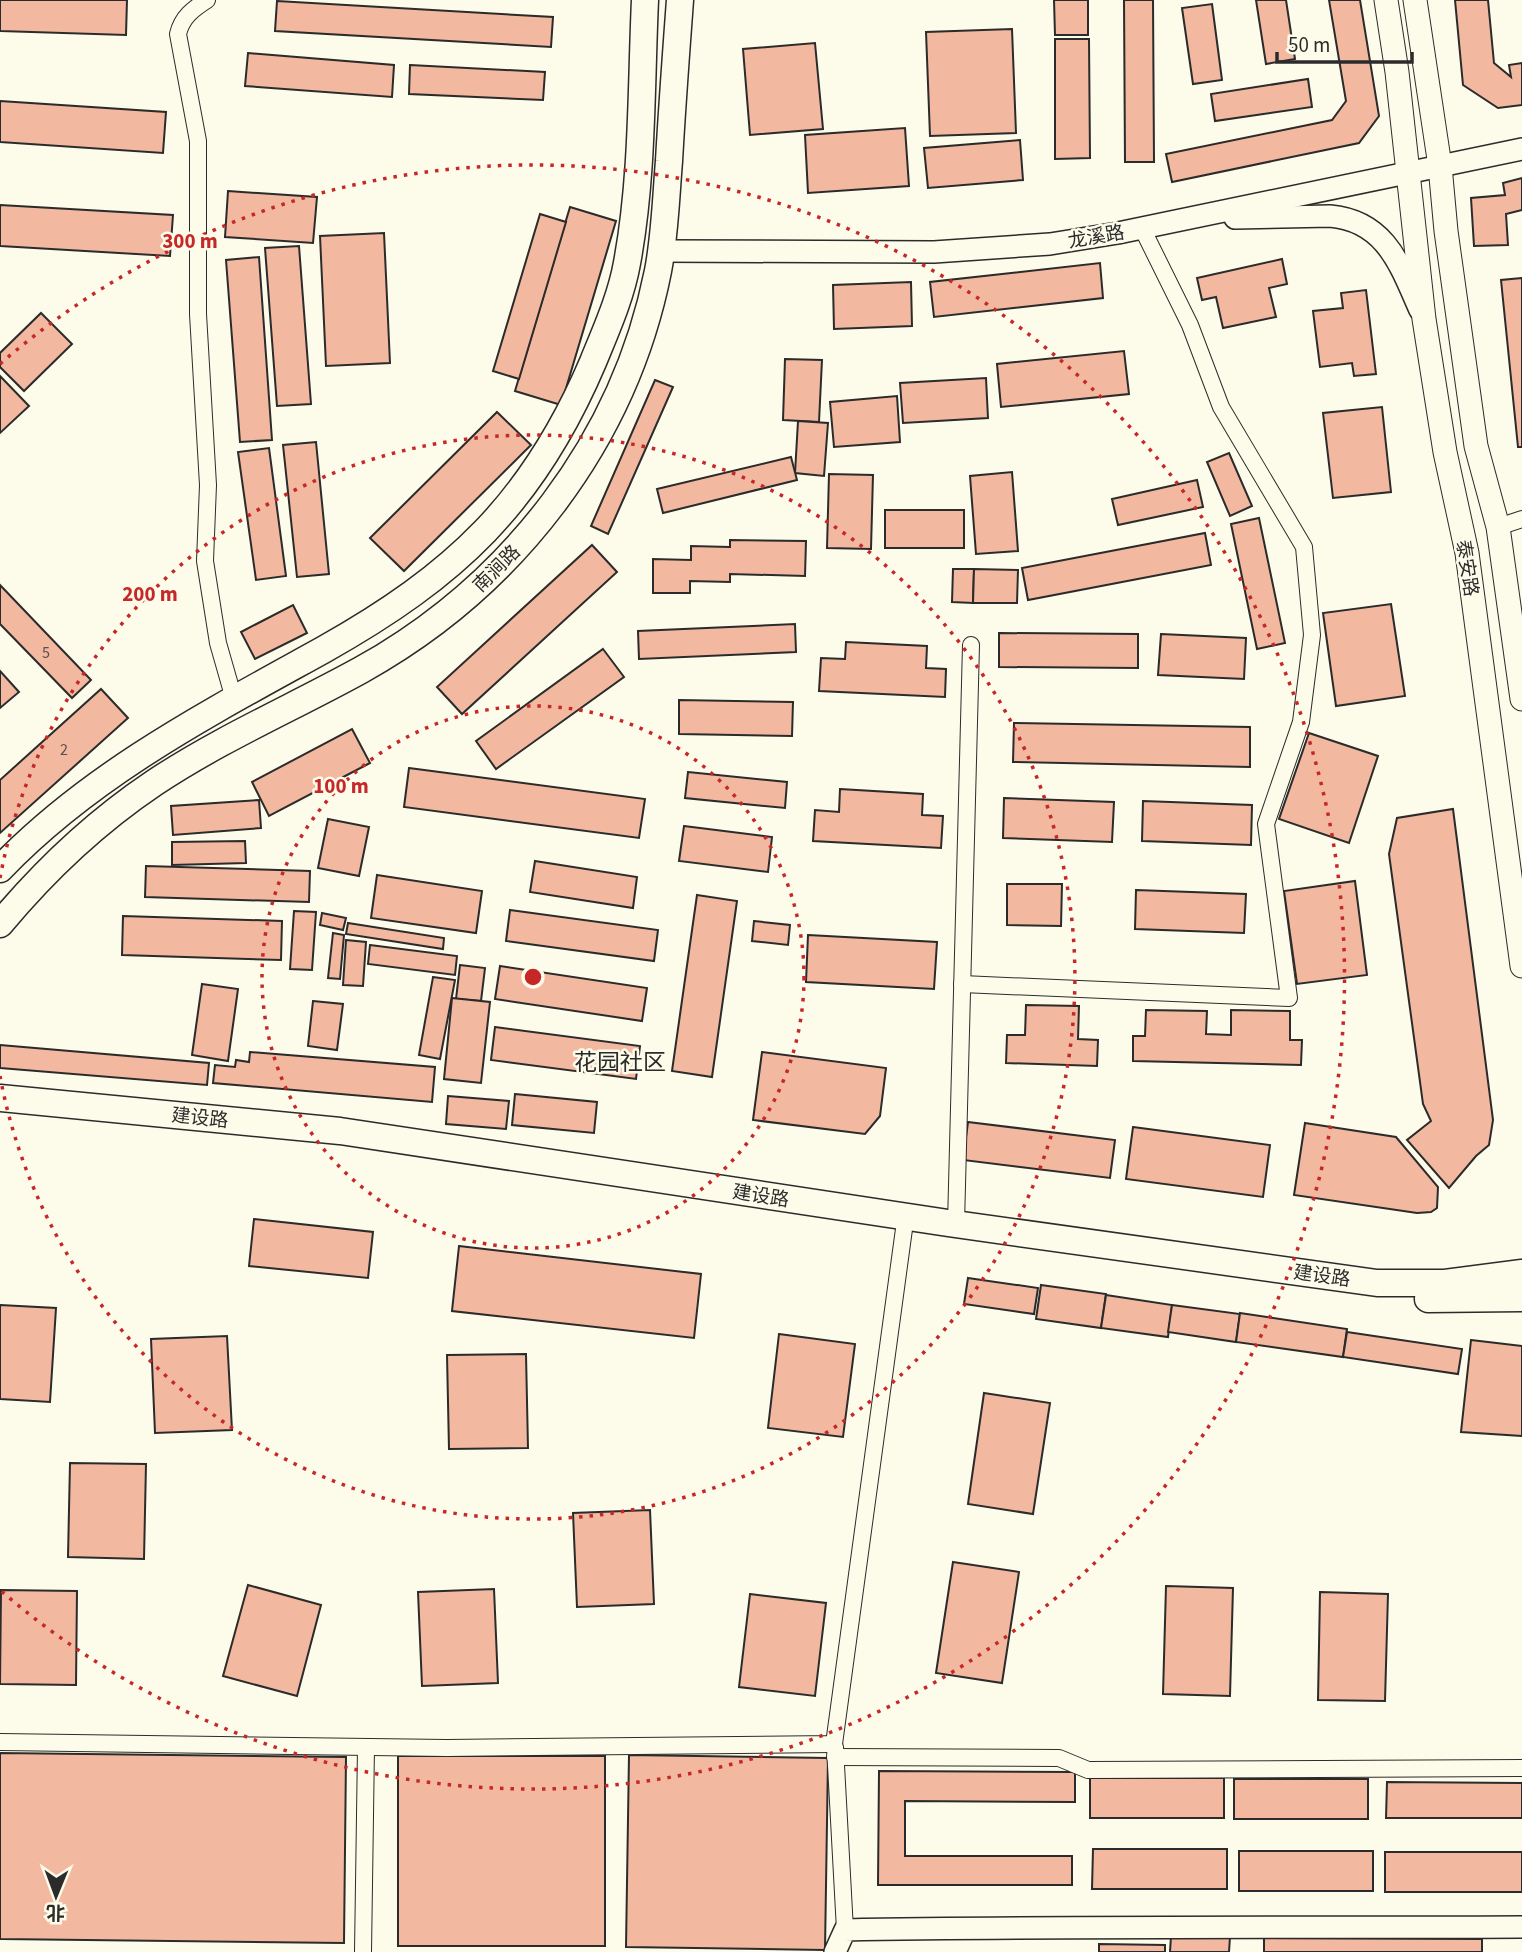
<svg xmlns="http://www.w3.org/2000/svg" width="1522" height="1952" font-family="'Source Sans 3','Noto Sans SC',sans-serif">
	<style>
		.building { fill: #f2b8a0; stroke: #2b2b2b; stroke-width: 2 }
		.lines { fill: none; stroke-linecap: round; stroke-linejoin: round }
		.minor-casing { stroke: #2b2b2b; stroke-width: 18 }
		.tertiary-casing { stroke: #2b2b2b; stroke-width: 24 }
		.secondary-casing { stroke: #2b2b2b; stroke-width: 25 }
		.primary-casing { stroke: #2b2b2b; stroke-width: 29 }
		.trunk-casing { stroke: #2b2b2b; stroke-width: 29 }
		.minor { stroke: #fdfbea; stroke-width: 16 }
		.tertiary { stroke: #fdfbea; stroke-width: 21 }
		.secondary { stroke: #fdfbea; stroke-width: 23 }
		.primary { stroke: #fdfbea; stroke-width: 26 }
		.trunk { stroke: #fdfbea; stroke-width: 26 }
		.ring { fill: none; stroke: #c62828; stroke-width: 3.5; stroke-dasharray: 3.5 7 }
		.labels { text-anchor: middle; stroke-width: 5; stroke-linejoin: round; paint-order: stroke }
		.number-label { font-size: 16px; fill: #5d4e48 }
		.street-label { font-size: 19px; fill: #2b2b2b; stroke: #fdfbea }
		.quarter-label { font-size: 23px; fill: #2b2b2b; stroke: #fdfbea }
		.centre { fill: #c62828; stroke: #fdfbea; stroke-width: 3.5 }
		.ring-label { font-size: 21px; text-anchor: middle; font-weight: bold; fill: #c62828; stroke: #fdfbea; stroke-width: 5; stroke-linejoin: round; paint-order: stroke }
	</style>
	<rect width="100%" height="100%" fill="#fdfbea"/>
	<g class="building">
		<polygon points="0,0 127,0 126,35 0,31"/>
		<polygon points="1054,0 1088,0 1088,35 1055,35"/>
		<polygon points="1124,0 1153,0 1154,162 1125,162"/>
		<polygon points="1256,0 1286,0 1295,59 1266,64"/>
		<polygon points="1329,0 1360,0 1379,116 1359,143 1172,182 1166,154 1332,120 1346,101"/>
		<polygon points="1455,0 1488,0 1494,63 1511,77 1509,65 1522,63 1522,105 1498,108 1463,85"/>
		<polygon points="277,1 553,17 551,47 275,31"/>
		<polygon points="1212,4 1222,80 1193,84 1182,8"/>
		<polygon points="1012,29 1016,133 930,136 926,32"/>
		<polygon points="1055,39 1089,39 1090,158 1055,159"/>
		<polygon points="815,43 823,129 750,135 743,49"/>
		<polygon points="248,53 394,65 392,97 245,86"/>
		<polygon points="410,65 545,72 543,100 409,94"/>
		<polygon points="1308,79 1312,107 1215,121 1211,94"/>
		<polygon points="0,101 166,112 163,153 0,142"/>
		<polygon points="905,128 909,186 808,193 805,135"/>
		<polygon points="1020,140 1023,180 928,188 924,148"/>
		<polygon points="1522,178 1522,210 1506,214 1508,245 1474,246 1471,198 1505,195 1503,183"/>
		<polygon points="228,191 317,197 313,243 225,237"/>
		<polygon points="0,205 173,215 170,256 0,246"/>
		<polygon points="570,207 616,221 561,405 515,391"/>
		<polygon points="540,214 566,222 519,379 493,371"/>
		<polygon points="384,233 390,363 326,366 320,236"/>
		<polygon points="299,246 311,404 277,406 265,248"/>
		<polygon points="259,257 272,440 240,442 226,260"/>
		<polygon points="1282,259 1287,284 1269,288 1276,317 1223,328 1216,297 1202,300 1197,278"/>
		<polygon points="1100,263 1103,298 934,317 930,282"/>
		<polygon points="1522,278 1522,447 1518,447 1501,280"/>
		<polygon points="911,282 912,326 834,329 833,285"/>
		<polygon points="1366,290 1376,374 1354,376 1352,363 1320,367 1313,311 1343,308 1341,293"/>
		<polygon points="41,313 72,344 24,391 0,367 0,353"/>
		<polygon points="1124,351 1129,394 1001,407 997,364"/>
		<polygon points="785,359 822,360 819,422 783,420"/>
		<polygon points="0,376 29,406 0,433"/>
		<polygon points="986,378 988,418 903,423 900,383"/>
		<polygon points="655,380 673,387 608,534 591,526"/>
		<polygon points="897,396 900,442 834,447 830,402"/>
		<polygon points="1382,407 1391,492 1333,498 1323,413"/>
		<polygon points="497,412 531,445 404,571 370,538"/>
		<polygon points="798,421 828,423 824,476 795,473"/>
		<polygon points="316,442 329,574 297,577 283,445"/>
		<polygon points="269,448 286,576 256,580 238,452"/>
		<polygon points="1229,453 1252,506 1230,516 1207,462"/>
		<polygon points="791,457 797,480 663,513 657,489"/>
		<polygon points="1012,472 1018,551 976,554 970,476"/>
		<polygon points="829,474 873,475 871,549 827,548"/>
		<polygon points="1197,480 1203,507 1118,525 1112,499"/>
		<rect x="885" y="510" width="79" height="38"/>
		<polygon points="1259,518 1285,643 1257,649 1231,524"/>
		<polygon points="1205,533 1211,565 1028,600 1022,568"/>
		<polygon points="730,540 806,541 805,576 730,574 730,582 690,581 690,593 653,593 653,559 691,560 691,546 730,547"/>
		<polygon points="592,545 617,572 462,714 437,687"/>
		<polygon points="953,569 974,569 973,603 952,602"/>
		<polygon points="974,569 1018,570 1017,603 973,603"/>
		<polygon points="0,585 91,680 72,698 0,624"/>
		<polygon points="1391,604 1405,696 1336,706 1323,613"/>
		<polygon points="293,605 307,633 255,659 241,632"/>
		<polygon points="795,624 796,652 639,659 638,631"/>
		<polygon points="999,633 1138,634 1138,668 999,667"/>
		<polygon points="1161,634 1246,638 1244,679 1158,675"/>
		<polygon points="846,642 927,646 926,668 946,669 945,697 819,691 821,658 845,659"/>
		<polygon points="603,649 624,677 496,769 476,741"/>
		<polygon points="0,671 19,692 0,708"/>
		<polygon points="101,689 128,718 0,833 0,780"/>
		<polygon points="679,700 793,702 792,736 679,734"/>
		<polygon points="1014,723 1250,727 1250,767 1013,762"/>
		<polygon points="352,729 370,763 269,816 252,782"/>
		<polygon points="1309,733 1378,756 1349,843 1279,819"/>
		<polygon points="409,768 645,799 639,838 404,807"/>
		<polygon points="688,772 787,782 785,808 685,798"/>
		<polygon points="840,789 923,794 922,815 943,816 941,848 813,841 815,810 839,812"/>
		<polygon points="1004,798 1114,802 1112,842 1003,838"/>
		<polygon points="259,800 261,828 173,835 171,806"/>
		<polygon points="1143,801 1252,805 1251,845 1142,841"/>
		<polygon points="1453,809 1493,1120 1489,1145 1476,1156 1449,1188 1407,1140 1431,1121 1423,1104 1389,854 1397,818"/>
		<polygon points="328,819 369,827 359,876 318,868"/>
		<polygon points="684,826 772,837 768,872 679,861"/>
		<polygon points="245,841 246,863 172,865 172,842"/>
		<polygon points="535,861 637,877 633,908 530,892"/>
		<polygon points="146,866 310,871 309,902 145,897"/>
		<polygon points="377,875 482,891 476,933 371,918"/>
		<polygon points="1355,881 1367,975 1297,984 1284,891"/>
		<polygon points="1007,884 1062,884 1061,926 1007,925"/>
		<polygon points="1136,890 1246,894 1244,933 1135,929"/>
		<polygon points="697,895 737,901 712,1077 672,1071"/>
		<polygon points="510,910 658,930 654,961 506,941"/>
		<polygon points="294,911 316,912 312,970 290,969"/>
		<polygon points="322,913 346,918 343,930 320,925"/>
		<polygon points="123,916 282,921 281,960 122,955"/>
		<polygon points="754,921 790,925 788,945 752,941"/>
		<polygon points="348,923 444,938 443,949 346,934"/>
		<polygon points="333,933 344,935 340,979 328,978"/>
		<polygon points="808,935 937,942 934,989 806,982"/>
		<polygon points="346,940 366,942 363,986 343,985"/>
		<polygon points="370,945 457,956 455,975 368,964"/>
		<polygon points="460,965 485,968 481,1001 456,999"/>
		<polygon points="500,966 647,988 642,1021 495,999"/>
		<polygon points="433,977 455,980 440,1059 419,1055"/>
		<polygon points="202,984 238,989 228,1061 192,1055"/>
		<polygon points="452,998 490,1002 481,1083 444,1079"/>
		<polygon points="313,1001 343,1004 337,1050 308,1046"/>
		<polygon points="1026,1005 1079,1006 1078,1039 1098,1040 1097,1066 1006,1063 1007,1035 1025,1035"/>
		<polygon points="1146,1010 1207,1011 1206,1034 1231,1035 1231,1010 1290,1011 1290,1040 1302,1040 1301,1065 1133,1061 1133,1036 1145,1036"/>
		<polygon points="495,1027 640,1046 636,1079 491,1060"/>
		<polygon points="0,1045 209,1063 207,1085 0,1068"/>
		<polygon points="250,1052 435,1067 432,1102 213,1083 215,1065 235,1067 236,1060 249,1062"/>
		<polygon points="762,1052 886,1068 880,1116 865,1134 753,1120"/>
		<polygon points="515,1094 597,1102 594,1133 512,1125"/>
		<polygon points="448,1096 509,1101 506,1129 446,1124"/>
		<polygon points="968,1122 1115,1140 1110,1178 963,1160"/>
		<polygon points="1305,1123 1396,1137 1438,1187 1437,1208 1431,1212 1417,1213 1294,1195"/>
		<polygon points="1133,1127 1270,1145 1263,1197 1126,1179"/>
		<polygon points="254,1219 373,1232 368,1278 249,1266"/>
		<polygon points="459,1246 701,1274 694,1338 452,1311"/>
		<polygon points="968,1278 1038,1288 1034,1314 964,1304"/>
		<polygon points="1041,1285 1106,1294 1101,1328 1036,1319"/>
		<polygon points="1106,1295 1172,1305 1168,1337 1101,1328"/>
		<polygon points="0,1305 56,1308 50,1402 0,1399"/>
		<polygon points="1172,1305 1240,1314 1236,1342 1168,1332"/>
		<polygon points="1240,1313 1347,1329 1343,1357 1236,1342"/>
		<polygon points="1347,1332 1462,1349 1458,1374 1343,1357"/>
		<polygon points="779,1334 855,1344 843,1437 768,1428"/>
		<polygon points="227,1336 232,1430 155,1433 151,1339"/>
		<polygon points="1471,1340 1522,1346 1522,1436 1461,1432"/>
		<polygon points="526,1354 528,1448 449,1449 447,1355"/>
		<polygon points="984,1393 1050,1403 1033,1514 968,1504"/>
		<polygon points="70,1463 146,1464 144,1559 68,1557"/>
		<polygon points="650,1510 654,1604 577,1607 573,1513"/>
		<polygon points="953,1562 1019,1572 1002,1683 936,1673"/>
		<polygon points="248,1585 321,1605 297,1696 223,1676"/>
		<polygon points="1166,1586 1233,1588 1230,1696 1163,1694"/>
		<polygon points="494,1589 498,1683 422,1686 418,1592"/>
		<polygon points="1,1590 77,1591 76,1685 0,1684"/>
		<polygon points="1320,1592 1388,1594 1385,1701 1318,1700"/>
		<polygon points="750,1594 826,1603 815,1696 739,1687"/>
		<polygon points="0,1753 346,1757 344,1943 0,1939"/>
		<polygon points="629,1755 828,1758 825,1950 626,1947"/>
		<rect x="398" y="1756" width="207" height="190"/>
		<polygon points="879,1771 1075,1772 1075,1802 905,1801 905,1856 1072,1856 1072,1885 878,1885"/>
		<rect x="1090" y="1778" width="134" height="40"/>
		<rect x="1234" y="1779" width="134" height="40"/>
		<polygon points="1387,1782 1522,1783 1522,1818 1386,1818"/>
		<polygon points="1093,1849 1227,1849 1227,1889 1092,1889"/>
		<rect x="1239" y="1851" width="134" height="40"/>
		<rect x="1385" y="1852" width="137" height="40"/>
		<polygon points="1171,1936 1230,1937 1229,1952 1170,1952"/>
		<polygon points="1264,1938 1482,1939 1482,1952 1264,1952"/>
		<polygon points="1099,1944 1165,1945 1165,1952 1099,1952"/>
	</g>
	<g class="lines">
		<defs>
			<g id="minor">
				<path d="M207,0C193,9 182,17 178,34L198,141V314L208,485L205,561L218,643L234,699"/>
				<polyline points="1498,527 1522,519"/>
				<polyline points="962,984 1289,998 1266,824 1301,722 1312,635 1304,547 1221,407 1190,325 1142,228"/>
				<polyline points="956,1224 971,645"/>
				<polyline points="0,1742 447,1748 834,1744 904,1229"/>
				<polyline points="835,1747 845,1930"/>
				<polyline points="835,1757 1059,1758 1088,1770 1522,1768"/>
				<polyline points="363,1952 366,1747"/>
			</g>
			<g id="tertiary">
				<path d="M1235,218L1330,216C1386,221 1400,265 1420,310"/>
				<polyline points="662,251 934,252 1050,244 1118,233 1522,149"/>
				<path d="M835,1952L845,1930C1071,1926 1296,1928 1522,1927"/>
			</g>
			<g id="secondary">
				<polyline points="1386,0 1397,72 1424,319 1445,452 1467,553 1522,966"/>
				<polyline points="1415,0 1440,166 1446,231 1476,446 1498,527 1522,699"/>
			</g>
			<g id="primary">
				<polyline points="0,1098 340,1131 948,1223 1377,1283 1445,1283 1522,1273"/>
				<polyline points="1428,1299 1522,1298"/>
			</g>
			<g id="trunk">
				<path d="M0,869C91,774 209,713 323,650C455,576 533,503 593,362C606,330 621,297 627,263C643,177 641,87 645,0"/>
				<path d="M0,924C45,870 96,822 154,783C220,739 292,708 361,670C512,586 624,442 658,271C665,235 666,197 669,161C672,107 676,54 680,0"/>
			</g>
		</defs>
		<use href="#minor" class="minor-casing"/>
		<use href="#tertiary" class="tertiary-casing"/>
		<use href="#secondary" class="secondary-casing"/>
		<use href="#primary" class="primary-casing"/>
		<use href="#trunk" class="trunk-casing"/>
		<use href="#minor" class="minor"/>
		<use href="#tertiary" class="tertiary"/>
		<use href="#secondary" class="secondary"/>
		<use href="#primary" class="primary"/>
		<use href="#trunk" class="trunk"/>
	</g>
	<g class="ring">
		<circle cx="533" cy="977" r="271"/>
		<path d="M0 878A542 542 0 1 1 0 1076"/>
		<path d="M0 364A812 812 0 1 1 0 1590"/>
	</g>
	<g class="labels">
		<g class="number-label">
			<text x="46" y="658">5</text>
			<text x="64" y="755">2</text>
		</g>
		<g class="street-label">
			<text transform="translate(1096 236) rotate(-10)" y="7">龙溪路</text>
			<text transform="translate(496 568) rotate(-45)" y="7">南涧路</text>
			<text transform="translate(1468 568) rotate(81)" y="7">泰安路</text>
			<text transform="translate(200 1117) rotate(6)" y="7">建设路</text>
			<text transform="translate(761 1195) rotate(9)" y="7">建设路</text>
			<text transform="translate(1322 1275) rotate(8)" y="7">建设路</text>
		</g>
		<g class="quarter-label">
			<text x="620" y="1070">花园社区</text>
		</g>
	</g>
	<circle cx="533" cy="977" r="10" class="centre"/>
	<g class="ring-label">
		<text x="190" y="248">300 m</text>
		<text x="150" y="601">200 m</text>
		<text x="341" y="793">100 m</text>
	</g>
	<g transform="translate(56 1896) rotate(181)" stroke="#fdfbea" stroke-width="5" paint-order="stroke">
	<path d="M0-5L12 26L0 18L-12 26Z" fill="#2b2b2b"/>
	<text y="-10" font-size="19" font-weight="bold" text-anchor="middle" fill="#2b2b2b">北</text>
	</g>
	<path d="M1277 52v10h135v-10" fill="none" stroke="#2b2b2b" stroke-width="3.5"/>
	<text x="1288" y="52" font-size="21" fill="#2b2b2b" stroke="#fdfbea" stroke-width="5" paint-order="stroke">50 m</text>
</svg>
